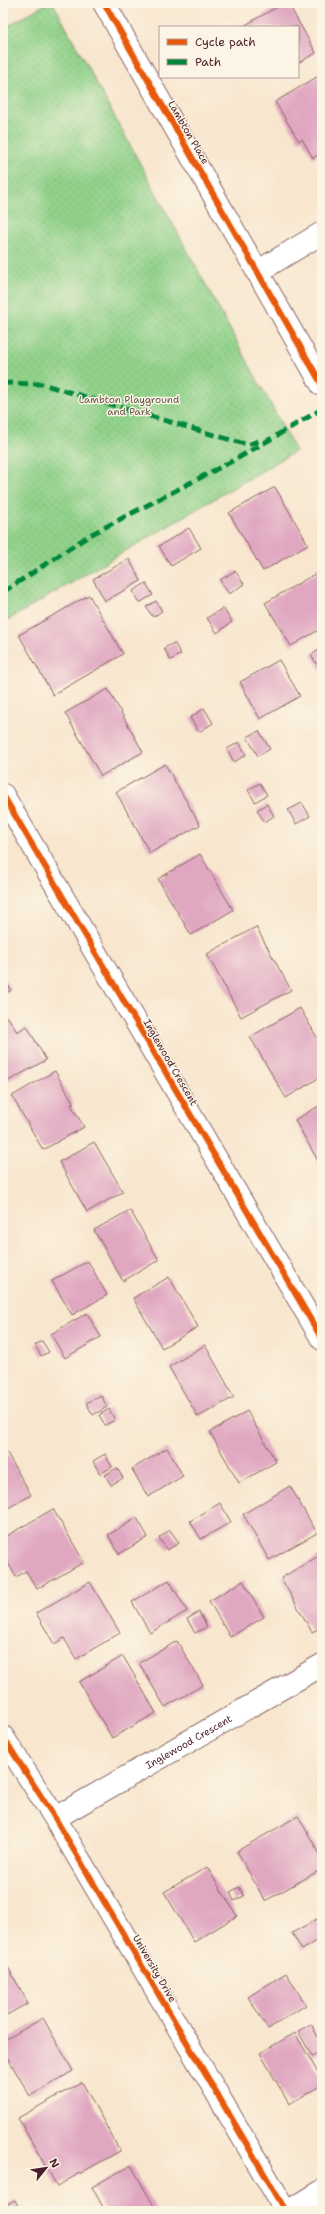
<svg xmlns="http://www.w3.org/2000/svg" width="325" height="2214" font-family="'Shantell Sans',sans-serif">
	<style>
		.grass { fill: url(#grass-dots); stroke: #6e785a }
		.building { fill: #e0a7c1 }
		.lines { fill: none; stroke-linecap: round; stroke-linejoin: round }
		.minor-casing { stroke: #876564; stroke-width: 24 }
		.minor { stroke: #fff; stroke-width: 22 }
		.quiet { stroke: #00873e; stroke-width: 5; stroke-dasharray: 10 5; stroke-linecap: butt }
		.cycleway-casing { stroke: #fcf5e5; stroke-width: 8 }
		.cycleway { stroke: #e8590c; stroke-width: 6 }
		.labels { text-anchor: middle; stroke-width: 3; stroke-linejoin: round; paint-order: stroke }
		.street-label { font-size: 10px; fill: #4a1f2b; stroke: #fcf5e5 }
		.park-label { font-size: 10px; fill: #5f5548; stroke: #fcf5e5 }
	</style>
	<defs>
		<pattern id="grass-dots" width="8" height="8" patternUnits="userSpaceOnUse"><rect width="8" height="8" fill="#91d28a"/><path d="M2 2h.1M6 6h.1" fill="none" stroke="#7fb477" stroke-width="1.8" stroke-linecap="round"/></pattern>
	</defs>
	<rect width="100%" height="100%" fill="#fcf5e5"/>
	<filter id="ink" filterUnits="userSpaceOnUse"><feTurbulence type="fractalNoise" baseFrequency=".025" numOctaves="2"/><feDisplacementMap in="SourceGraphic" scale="8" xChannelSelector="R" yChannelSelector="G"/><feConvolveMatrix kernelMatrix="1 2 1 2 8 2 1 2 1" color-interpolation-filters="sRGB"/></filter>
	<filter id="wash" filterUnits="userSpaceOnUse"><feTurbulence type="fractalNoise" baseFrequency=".012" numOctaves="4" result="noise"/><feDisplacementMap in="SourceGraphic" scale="16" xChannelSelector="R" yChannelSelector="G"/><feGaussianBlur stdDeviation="0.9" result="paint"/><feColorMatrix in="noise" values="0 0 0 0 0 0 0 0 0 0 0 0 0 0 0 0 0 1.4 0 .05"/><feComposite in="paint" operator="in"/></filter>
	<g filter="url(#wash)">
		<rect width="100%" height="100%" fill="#f8e6ce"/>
		<polygon class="grass" points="47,3 53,3 296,451 3,623 3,29"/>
		<g id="blocks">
			<g class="building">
				<polygon points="284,3 288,3 316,53 298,63 298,27 242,27"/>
				<polygon points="293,3 305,3 296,8"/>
				<polygon points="320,75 322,79 322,152 313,158 302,139 299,141 275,102"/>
				<polygon points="275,487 308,544 263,571 229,513"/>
				<polygon points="189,528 201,548 171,566 159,546"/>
				<polygon points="129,559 141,581 105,601 93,579"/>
				<polygon points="235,571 244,584 229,594 220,580"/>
				<polygon points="320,571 322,575 322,628 291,646 265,603"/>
				<polygon points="146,583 153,595 139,603 133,591"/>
				<polygon points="89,595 123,654 53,695 19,635"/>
				<polygon points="156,601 162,611 153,617 146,607"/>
				<polygon points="223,608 232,622 217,633 207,618"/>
				<polygon points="174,643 181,654 170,660 164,648"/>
				<polygon points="322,648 322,673 311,655"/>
				<polygon points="279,660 300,696 260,719 240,682"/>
				<polygon points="108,689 143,752 101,776 65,713"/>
				<polygon points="204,708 213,723 199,732 190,718"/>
				<polygon points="259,731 270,749 258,756 247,737"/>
				<polygon points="239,742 246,755 234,762 227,749"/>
				<polygon points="165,764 200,825 150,853 116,792"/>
				<polygon points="260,783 267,795 255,802 248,790"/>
				<polygon points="302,803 310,816 296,824 288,810"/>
				<polygon points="267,804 274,816 264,822 257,810"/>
				<polygon points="200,854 233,910 191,935 158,879"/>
				<polygon points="256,927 291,990 241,1017 207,954"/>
				<polygon points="3,977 11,990 3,995"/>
				<polygon points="300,1008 322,1046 322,1076 286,1098 250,1037"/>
				<polygon points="8,1017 17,1032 27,1026 46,1060 3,1084 3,1020"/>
				<polygon points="55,1071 74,1104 71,1105 84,1127 43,1150 12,1096"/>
				<polygon points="322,1104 322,1168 295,1120"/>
				<polygon points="94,1142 123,1192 87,1212 59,1162"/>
				<polygon points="130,1210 159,1260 123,1281 94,1230"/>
				<polygon points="88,1261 107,1295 72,1315 52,1281"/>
				<polygon points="169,1277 198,1327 162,1348 133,1298"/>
				<polygon points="87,1313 101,1337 65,1358 51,1334"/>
				<polygon points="42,1341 49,1352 41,1356 35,1345"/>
				<polygon points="205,1345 234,1397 198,1417 169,1367"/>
				<polygon points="101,1395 107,1407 93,1415 86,1403"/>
				<polygon points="109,1409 115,1420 105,1425 99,1415"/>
				<polygon points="247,1411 276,1462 239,1483 210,1432"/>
				<polygon points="3,1446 31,1495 3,1511"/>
				<polygon points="167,1448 183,1476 148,1497 132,1469"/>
				<polygon points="105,1454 112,1467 100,1474 93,1461"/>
				<polygon points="117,1468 123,1478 111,1485 105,1475"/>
				<polygon points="290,1486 317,1533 269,1560 243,1514"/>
				<polygon points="220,1503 231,1522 201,1539 190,1521"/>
				<polygon points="53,1509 84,1562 37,1589 26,1571 16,1577 3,1554 3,1538"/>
				<polygon points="137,1518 148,1537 119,1554 108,1535"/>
				<polygon points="170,1530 179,1543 167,1550 159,1538"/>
				<polygon points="322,1554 322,1627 312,1632 281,1578"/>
				<polygon points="169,1580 187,1611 150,1633 132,1602"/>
				<polygon points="243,1581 264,1617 230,1637 209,1601"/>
				<polygon points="90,1582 120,1633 76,1659 64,1638 54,1644 36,1613"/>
				<polygon points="199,1612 207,1627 195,1633 187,1619"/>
				<polygon points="177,1641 203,1685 165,1707 139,1663"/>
				<polygon points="123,1656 156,1713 112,1738 79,1682"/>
				<polygon points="298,1816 322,1858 322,1869 265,1901 237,1851"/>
				<polygon points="207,1867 237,1916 194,1942 164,1892"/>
				<polygon points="239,1887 244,1896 234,1901 230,1892"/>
				<polygon points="317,1919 322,1929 322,1938 302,1950 292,1933"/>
				<polygon points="3,1958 28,2003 3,2017"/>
				<polygon points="286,1973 306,2005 268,2029 248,1997"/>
				<polygon points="43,2018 73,2071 30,2096 3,2050 3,2041"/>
				<polygon points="311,2024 322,2045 322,2050 312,2056 298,2031"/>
				<polygon points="295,2033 322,2080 322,2085 289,2104 260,2053"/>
				<polygon points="82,2082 120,2151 57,2186 18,2118"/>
				<polygon points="131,2165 147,2194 157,2211 105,2211 92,2187"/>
				<polygon points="15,2200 20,2210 3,2211 3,2206"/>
			</g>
		</g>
	</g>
	<g filter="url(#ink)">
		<use href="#blocks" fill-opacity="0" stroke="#876564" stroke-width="1"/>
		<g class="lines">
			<defs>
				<g id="minor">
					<polyline points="104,3 322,385"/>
					<polyline points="257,272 322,233"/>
					<polyline points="3,795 322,1339"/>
					<polyline points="3,1737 55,1818 286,2211"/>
					<path id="s1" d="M55,1818L322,1665"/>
					<polyline points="290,2211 322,2191"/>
				</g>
			</defs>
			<use href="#minor" class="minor-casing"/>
			<use href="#minor" class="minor"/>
			<g class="quiet">
				<polyline points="3,383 42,384 248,445 263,439"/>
				<polyline points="3,592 90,535 238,458 322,409"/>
			</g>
			<defs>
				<g id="cycleway">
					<polyline points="104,3 322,385"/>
					<polyline points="3,795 322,1339"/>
					<polyline points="3,1737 55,1818 286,2211"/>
				</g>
			</defs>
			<use href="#cycleway" class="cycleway-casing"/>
			<use href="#cycleway" class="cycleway"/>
		</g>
	</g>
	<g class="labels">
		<g class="street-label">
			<text transform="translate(189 132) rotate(60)" y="4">Lambton Place</text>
			<text transform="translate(171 1062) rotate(60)" y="4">Inglewood Crescent</text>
			<text dy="4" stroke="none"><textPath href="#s1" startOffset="154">Inglewood Crescent</textPath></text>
			<text transform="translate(155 1968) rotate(60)" y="4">University Drive</text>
		</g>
		<g class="park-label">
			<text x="129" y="403">Lambton Playground<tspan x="129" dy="12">and Park</tspan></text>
		</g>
	</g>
	<rect width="325" height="2214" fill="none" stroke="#fcf5e5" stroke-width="16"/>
	<rect x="159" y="26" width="140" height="52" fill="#fcf5e5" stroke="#b59f9b"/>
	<rect x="167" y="39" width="20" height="6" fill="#e8590c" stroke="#b59f9b"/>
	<text x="195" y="46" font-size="12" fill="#4a1f2b">Cycle path</text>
	<rect x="167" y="59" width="20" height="6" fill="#00873e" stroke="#b59f9b"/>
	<text x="195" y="66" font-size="12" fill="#4a1f2b">Path</text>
	<g transform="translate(46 2168) rotate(60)" stroke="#fcf5e5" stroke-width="3" paint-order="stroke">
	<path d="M0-3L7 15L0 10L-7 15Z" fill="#4a1f2b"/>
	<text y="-6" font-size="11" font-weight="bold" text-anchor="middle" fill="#4a1f2b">N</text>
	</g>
</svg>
